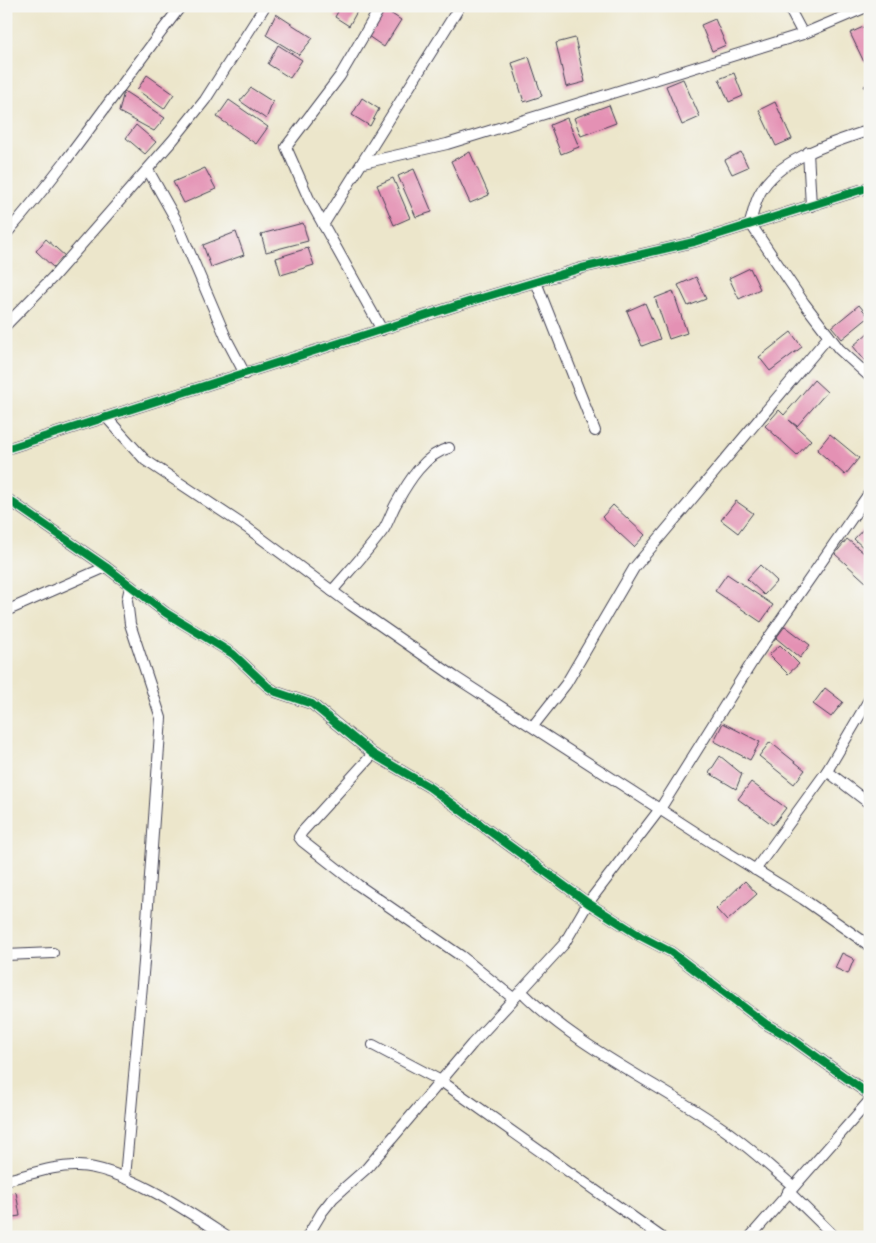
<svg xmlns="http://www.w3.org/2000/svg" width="876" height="1243" font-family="'Shantell Sans',sans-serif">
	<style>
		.building { fill: #e491b4 }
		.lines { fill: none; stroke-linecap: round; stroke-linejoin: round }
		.street-casing { stroke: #403f51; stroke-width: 12 }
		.street { stroke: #fff; stroke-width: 10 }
		.cycleway-casing { stroke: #f6f6f2; stroke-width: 11 }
		.cycleway { stroke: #00873e; stroke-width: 8 }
	</style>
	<rect width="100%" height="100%" fill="#f6f6f2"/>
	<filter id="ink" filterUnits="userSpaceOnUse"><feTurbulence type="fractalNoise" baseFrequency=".02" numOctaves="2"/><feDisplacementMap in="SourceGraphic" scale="10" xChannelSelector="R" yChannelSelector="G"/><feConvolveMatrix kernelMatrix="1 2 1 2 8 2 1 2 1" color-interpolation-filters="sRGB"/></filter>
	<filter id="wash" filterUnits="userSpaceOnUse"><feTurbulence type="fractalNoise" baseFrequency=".0096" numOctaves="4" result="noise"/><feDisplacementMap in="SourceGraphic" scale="20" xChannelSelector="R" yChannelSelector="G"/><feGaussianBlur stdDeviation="1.12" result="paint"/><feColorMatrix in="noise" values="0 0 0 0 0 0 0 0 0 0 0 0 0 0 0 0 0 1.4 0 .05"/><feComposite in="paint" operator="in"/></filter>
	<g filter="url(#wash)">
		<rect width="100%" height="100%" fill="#ece6cb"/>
		<g id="blocks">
			<g class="building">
				<polygon points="341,6 360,6 349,26 335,17"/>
				<polygon points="384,9 401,20 384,47 368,36"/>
				<polygon points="276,14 313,38 299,55 266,35"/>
				<polygon points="715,19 726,45 712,51 701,25"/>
				<polygon points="870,24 870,60 864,62 850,33"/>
				<polygon points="575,38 585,82 566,87 556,43"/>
				<polygon points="278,45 302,60 290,78 268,64"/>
				<polygon points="529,57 542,96 524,102 512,63"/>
				<polygon points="734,73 743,96 729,102 719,79"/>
				<polygon points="147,75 174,94 164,109 137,90"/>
				<polygon points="683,79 700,117 682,125 666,86"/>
				<polygon points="870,82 870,95 864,86"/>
				<polygon points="251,88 273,102 266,119 240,101"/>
				<polygon points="124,91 165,118 154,131 119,112"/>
				<polygon points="362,98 379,109 370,126 352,115"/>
				<polygon points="229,100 268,127 256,144 217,117"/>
				<polygon points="775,102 792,139 776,146 759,110"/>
				<polygon points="609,105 616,123 581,136 574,118"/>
				<polygon points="567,118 579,147 561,154 550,125"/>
				<polygon points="136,125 156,142 145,154 126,138"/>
				<polygon points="470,152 489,195 470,203 451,161"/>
				<polygon points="741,152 748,167 732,174 725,160"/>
				<polygon points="205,168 216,189 184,203 173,182"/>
				<polygon points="414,169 432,212 416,217 398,176"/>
				<polygon points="393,178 410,218 394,225 377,185"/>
				<polygon points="303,223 308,241 266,252 261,234"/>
				<polygon points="236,232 244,255 211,267 203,245"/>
				<polygon points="46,239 66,257 55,269 36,251"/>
				<polygon points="308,248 314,265 281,275 276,258"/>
				<polygon points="750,268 760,289 739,299 729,278"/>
				<polygon points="696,277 706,299 688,306 678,285"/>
				<polygon points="673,291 687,333 669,339 655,298"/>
				<polygon points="645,303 660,339 642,346 627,311"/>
				<polygon points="859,305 869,317 842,339 832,327"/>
				<polygon points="791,332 802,347 770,371 759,357"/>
				<polygon points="869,332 870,356 865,361 853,346"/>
				<polygon points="814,380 827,392 797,426 789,420 811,440 797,455 765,426 779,410 784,415"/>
				<polygon points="830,434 859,458 845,475 817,450"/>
				<polygon points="736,501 753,513 738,533 721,520"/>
				<polygon points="613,505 645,535 634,547 602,517"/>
				<polygon points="870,522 870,546 866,550 854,539"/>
				<polygon points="847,539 870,558 868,584 835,554"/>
				<polygon points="760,565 777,581 764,595 747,579"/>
				<polygon points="727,574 773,605 761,622 715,591"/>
				<polygon points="785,626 810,645 800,658 776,638"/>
				<polygon points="780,645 799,664 788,674 769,655"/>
				<polygon points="825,688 843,702 831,717 813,704"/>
				<polygon points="723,723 760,742 750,760 714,741"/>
				<polygon points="770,742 805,770 794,784 759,756"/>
				<polygon points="720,756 742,774 736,789 709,773"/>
				<polygon points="751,782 786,808 773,825 738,799"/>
				<polygon points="745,881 757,894 727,921 716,909"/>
				<polygon points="842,953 854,959 848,974 835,968"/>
				<polygon points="16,1192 20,1216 6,1218 6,1194"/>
			</g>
		</g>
	</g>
	<g filter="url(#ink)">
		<use href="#blocks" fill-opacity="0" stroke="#403f51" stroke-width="1"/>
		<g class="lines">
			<defs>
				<g id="street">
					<polyline points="381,6 340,76 286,147 309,199 382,330"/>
					<polyline points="788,6 803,34"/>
					<path d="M870,130C835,142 778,158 760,193C755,202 753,213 750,223L804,303L839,349L870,377"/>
					<polyline points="808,152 811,206"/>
					<polyline points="363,163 447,144 803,34 869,6"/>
					<polyline points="148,170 175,218 227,340 245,374"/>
					<polyline points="323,225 460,6"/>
					<path d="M6,234C69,162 122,82 181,6"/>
					<polyline points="536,282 595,431"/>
					<polyline points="6,325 53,277 173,140 205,100 265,6"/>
					<polyline points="106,417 145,460 246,527 351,605 455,677 709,841 803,899 870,946"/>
					<polyline points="6,449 468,302 582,268 694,242 870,187"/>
					<polyline points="6,498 106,567 166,613 233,654 267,686 276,692 312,704 373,754 429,787 588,903 640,936 671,952 766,1024 789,1037 870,1095"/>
					<path d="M332,591C350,570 368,551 384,529C389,521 392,510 397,502C408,482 425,454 449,448"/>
					<polyline points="6,611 106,567"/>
					<polyline points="533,726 566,684 634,568 829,336"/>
					<polyline points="373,754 302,832 299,837 302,841 358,885 461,956 513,998"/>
					<polyline points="827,771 870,804"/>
					<polyline points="755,870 827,771 870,698"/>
					<polyline points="6,955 53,953"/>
					<polyline points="521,991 564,944 588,903 660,809 754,659 870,492"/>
					<polyline points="373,1045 441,1081 661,1237"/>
					<polyline points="125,1178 144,962 161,718 130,624 127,600 130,587"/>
					<path d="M6,1180C29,1175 54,1165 78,1166C123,1167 189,1212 227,1237"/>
					<polyline points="788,1191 835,1237"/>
					<path d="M307,1237L322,1212L333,1198L367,1168L472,1044L521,991C578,1048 653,1081 719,1126C745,1143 769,1166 793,1186"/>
					<polyline points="750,1237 870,1100"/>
				</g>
			</defs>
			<use href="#street" class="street-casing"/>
			<use href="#street" class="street"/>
			<defs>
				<g id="cycleway">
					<polyline points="6,449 468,302 582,268 694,242 870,187"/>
					<polyline points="6,498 106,567 166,613 233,654 267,686 276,692 312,704 373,754 429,787 588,903 640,936 671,952 766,1024 789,1037 870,1095"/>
				</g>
			</defs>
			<use href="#cycleway" class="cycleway-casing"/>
			<use href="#cycleway" class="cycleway"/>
		</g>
	</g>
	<rect width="876" height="1243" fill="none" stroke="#f6f6f2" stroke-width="25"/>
</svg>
